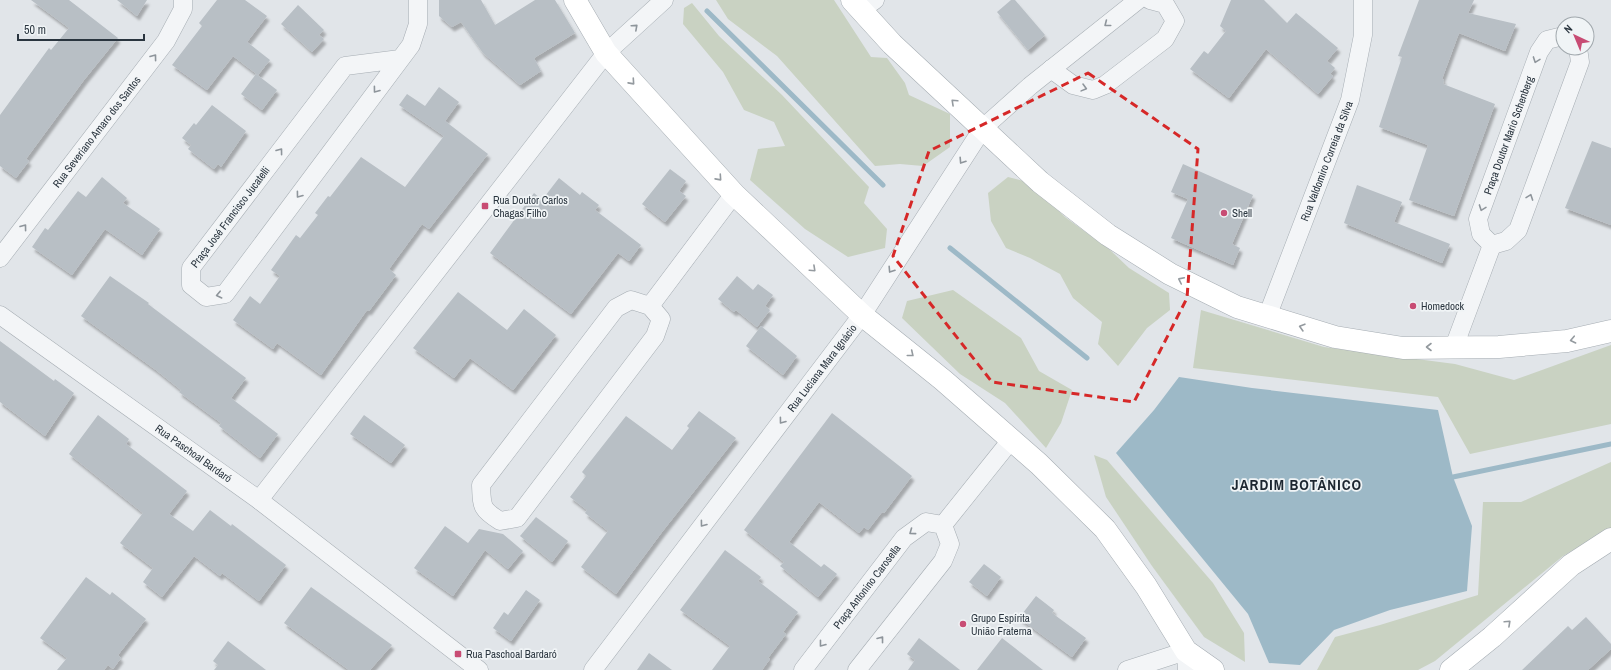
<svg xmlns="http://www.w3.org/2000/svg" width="1611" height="670" font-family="'Archivo Narrow',sans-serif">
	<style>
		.green { fill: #c9d2c2 }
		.water { fill: #9db9c7 }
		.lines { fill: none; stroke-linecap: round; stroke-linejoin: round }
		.stream { stroke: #9db9c7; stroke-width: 5 }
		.building { fill: #b8bfc5; filter: url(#shadow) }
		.street-casing { stroke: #a6adb3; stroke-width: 19 }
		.secondary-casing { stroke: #a6adb3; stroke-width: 23 }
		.street { stroke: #f3f5f7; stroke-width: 18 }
		.secondary { stroke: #fff; stroke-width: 22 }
		.oneway { stroke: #8e959b }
		.oneway2 { stroke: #949a9f }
		.marked { fill: none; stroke: #d62828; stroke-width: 3; stroke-dasharray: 8 5; stroke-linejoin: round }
		.poi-dot { fill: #c84c74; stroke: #f0f4f6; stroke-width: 1.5 }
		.labels { text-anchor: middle; stroke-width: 3.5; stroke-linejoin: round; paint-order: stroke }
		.street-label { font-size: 11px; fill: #2a353f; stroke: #f0f4f6 }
		.poi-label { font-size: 11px; fill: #2a353f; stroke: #f0f4f6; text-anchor: start }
		.district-label { font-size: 15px; font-weight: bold; letter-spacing: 1px; fill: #1c2630; stroke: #f0f4f6 }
	</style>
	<defs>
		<filter id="shadow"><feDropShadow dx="2.5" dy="4.5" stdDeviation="1" flood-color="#0004"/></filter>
	</defs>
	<rect width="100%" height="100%" fill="#e1e5e9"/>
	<g class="green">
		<polygon points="716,0 834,0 871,57 887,58 905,83 909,95 950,114 950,147 923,166 900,164 875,166 777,56 728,19"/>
		<polygon points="692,3 719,36 782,95 869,187 864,203 887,229 885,248 848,257 805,229 750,180 758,149 785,146 774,122 744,110 723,72 683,24 684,8"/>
		<polygon points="1008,177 1031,183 1065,217 1109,249 1129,268 1169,293 1170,310 1147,328 1118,366 1098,344 1102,322 1073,298 1060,274 1030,258 1006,248 991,221 988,193"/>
		<polygon points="953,290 1021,338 1039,371 1072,390 1061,423 1046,448 1005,403 960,374 902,318 907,301"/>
		<polygon points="1201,310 1324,347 1455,364 1514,380 1611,345 1611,424 1470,454 1438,397 1193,368"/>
		<polygon points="1094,455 1107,460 1213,583 1244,633 1245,662 1204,637 1152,566 1106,497"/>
		<polygon points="1611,462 1611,528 1563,556 1435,661 1418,670 1317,670 1335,637 1380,625 1478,595 1483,502 1521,502"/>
	</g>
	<polygon class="water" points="1179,377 1252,388 1438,410 1453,477 1472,526 1467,591 1390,610 1334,630 1300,665 1269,663 1248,614 1116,453 1154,410"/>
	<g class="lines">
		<g class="stream">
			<polyline points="707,11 883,185"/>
			<polyline points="950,248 1087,358"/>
			<polyline points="1453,477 1611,444"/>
		</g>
	</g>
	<g class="building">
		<polygon points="31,0 69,0 118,38 84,80 26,159 29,161 16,178 0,166 0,115 49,48 51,50 69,28"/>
		<polygon points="117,0 147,0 137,16"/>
		<polygon points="217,0 245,0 267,16 247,42 270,60 258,75 233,56 207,90 172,65 202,26 199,23"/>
		<polygon points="439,0 481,0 495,25 535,0 555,0 575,33 534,58 541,71 520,85 483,53 461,22 452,27 439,16"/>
		<polygon points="1011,0 1015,0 1045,35 1028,50 997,12"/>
		<polygon points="1231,0 1264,0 1287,23 1296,13 1338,48 1327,61 1335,68 1330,74 1333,76 1318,94 1266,49 1229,98 1190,69 1204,51 1208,54 1226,31 1220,26"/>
		<polygon points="1419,0 1474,0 1468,13 1516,24 1505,51 1459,33 1442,79 1444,80 1443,84 1495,104 1454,216 1409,200 1428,145 1379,127 1402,57 1398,56"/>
		<polygon points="298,5 324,30 319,35 324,39 312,52 281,24"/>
		<polygon points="256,74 277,90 262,110 241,94"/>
		<polygon points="439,87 459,102 445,121 488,154 429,229 422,224 389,269 396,275 369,311 367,310 321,375 277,343 273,349 233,320 250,296 260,304 280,276 271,270 296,235 300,238 318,215 315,213 328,196 330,197 361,157 405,187 444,136 399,105 407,94 425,106"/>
		<polygon points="212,105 246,131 221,167 218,164 214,169 188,149 191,145 182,138 194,123 196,125"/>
		<polygon points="1592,141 1611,148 1611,225 1565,208"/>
		<polygon points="1183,164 1253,195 1232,244 1240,248 1233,265 1171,238 1188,199 1171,192"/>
		<polygon points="670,169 686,181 679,191 686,196 665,222 642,204"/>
		<polygon points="102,177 127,198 123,203 160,229 142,255 105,229 72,275 32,247 45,228 48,230 78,191 86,197"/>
		<polygon points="559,178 580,195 582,192 599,205 595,210 641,245 629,261 618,253 571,314 490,253 534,193 542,200"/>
		<polygon points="1357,185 1402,202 1394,222 1450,244 1442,263 1344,223"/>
		<polygon points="110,276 149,303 148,304 246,378 231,398 278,434 260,458 219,426 221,423 179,392 181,390 156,370 81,316"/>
		<polygon points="737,276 753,290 758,284 773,295 765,306 770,310 757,327 736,310 734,312 718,299"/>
		<polygon points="458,292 507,330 524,309 556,335 513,390 470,358 454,378 413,348"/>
		<polygon points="761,326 797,356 783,375 746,346"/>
		<polygon points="0,341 54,381 55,379 74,393 45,436 0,402"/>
		<polygon points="699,411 736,438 662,532 616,594 581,567 608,531 585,513 587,510 570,497 586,476 582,472 626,416 672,450 689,428 687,426"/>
		<polygon points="832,413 912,476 884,513 882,512 868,530 864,527 859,533 819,502 789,542 821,567 824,564 837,574 818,597 780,566 784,562 744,530"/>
		<polygon points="98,415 129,439 126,444 187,491 169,514 193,531 210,510 231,526 232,524 286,565 259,601 222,573 220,576 194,556 162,597 143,582 153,568 120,543 143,513 69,454"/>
		<polygon points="364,415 405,445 391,463 350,434"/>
		<polygon points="536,517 568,541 552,562 520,536"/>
		<polygon points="445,526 468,543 479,529 503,534 523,551 508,569 485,550 453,596 414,568"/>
		<polygon points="725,550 761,577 758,581 798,612 783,632 786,634 768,658 770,659 762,670 712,670 730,646 680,610"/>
		<polygon points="984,564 1001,577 987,596 969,582"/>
		<polygon points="86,577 110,595 112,592 146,619 118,655 121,658 113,669 108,665 104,670 57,670 67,658 40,638"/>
		<polygon points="311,587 392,645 370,670 349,670 284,623"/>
		<polygon points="526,590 540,600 511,641 493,628 504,612 508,615"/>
		<polygon points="1036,596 1054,610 1052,613 1086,638 1072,657 1019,618"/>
		<polygon points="1586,617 1611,644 1611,649 1588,670 1522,670 1568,626 1572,630"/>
		<polygon points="919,638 960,670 908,670 915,660 907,654"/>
		<polygon points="1002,638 1043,670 977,670"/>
		<polygon points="228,641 266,670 214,670 218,665 213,661"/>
		<polygon points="649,653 672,670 637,670"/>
	</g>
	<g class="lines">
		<defs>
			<g id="street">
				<polyline points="861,10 875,0"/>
				<polyline points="400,59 345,66 191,268 191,285 206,297 225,294 411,45 418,24 418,0"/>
				<polyline points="1051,69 1073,85 1093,90 1105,85 1165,39 1175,21 1165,4 1150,0"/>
				<path id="s1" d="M1492,245L1481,234L1478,219L1539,52L1547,40L1563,36"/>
				<polyline points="1492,245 1506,241 1518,230 1580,62 1578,48"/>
				<path id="s2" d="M0,258L166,41L183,9V0"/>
				<path d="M631,300L650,306L661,319L655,336L517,518L500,521C481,509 482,507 481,485L616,308Z"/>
				<polyline points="650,306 734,194"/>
				<path id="s3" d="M0,315L259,500L479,670"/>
				<path id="s4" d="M1267,317L1350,100L1363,35V0"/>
				<polyline points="1454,347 1492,245"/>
				<polyline points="259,500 606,53 664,0"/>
				<polyline points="943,525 1011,440"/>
				<path id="s5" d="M593,670L862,315L983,128L1030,86L1138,0"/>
				<path id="s6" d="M803,670L904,538L926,522L943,525L950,544L943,561L857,670"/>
				<polyline points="1127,670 1186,651 1187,670"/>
			</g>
			<g id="secondary">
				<polyline points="575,0 606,53 734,194 862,315 943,380 1039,464 1105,529 1146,586 1186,651 1213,670"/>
				<polyline points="852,0 892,44 1040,182 1108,235 1170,274 1237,307 1335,337 1403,348 1499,347 1567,341 1611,331"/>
				<polyline points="1451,670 1492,637 1571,565 1611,539"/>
			</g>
		</defs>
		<use href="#street" class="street-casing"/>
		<use href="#secondary" class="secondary-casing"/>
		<use href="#street" class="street"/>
		<use href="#secondary" class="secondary"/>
	</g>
	<defs><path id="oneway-chevron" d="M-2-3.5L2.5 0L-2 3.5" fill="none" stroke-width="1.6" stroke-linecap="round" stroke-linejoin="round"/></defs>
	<g class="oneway">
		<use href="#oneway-chevron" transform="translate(1107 24) rotate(142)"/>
		<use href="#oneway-chevron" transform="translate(635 27) rotate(-42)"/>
		<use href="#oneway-chevron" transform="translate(154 57) rotate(-53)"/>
		<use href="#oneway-chevron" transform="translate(1536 60) rotate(110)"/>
		<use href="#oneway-chevron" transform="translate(1084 88) rotate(15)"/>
		<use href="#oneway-chevron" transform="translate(376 90) rotate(127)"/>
		<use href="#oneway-chevron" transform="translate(280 151) rotate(-53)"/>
		<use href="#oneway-chevron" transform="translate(962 161) rotate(123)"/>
		<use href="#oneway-chevron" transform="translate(299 195) rotate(127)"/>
		<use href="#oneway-chevron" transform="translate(1530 197) rotate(-70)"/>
		<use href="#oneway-chevron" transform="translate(1482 208) rotate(110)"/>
		<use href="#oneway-chevron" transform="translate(24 227) rotate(-53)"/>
		<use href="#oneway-chevron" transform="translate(891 270) rotate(123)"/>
		<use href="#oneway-chevron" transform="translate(219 295) rotate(167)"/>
		<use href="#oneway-chevron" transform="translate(782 421) rotate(127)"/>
		<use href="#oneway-chevron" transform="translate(703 524) rotate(127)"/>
		<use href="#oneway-chevron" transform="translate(912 532) rotate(144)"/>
		<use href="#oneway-chevron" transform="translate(881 639) rotate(-52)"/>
		<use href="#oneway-chevron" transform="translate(822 644) rotate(128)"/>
	</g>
	<g class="oneway2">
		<use href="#oneway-chevron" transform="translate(632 82) rotate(48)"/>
		<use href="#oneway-chevron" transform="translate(954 102) rotate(-137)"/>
		<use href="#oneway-chevron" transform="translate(719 178) rotate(48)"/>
		<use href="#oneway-chevron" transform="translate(813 269) rotate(43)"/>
		<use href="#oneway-chevron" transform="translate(1181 280) rotate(-154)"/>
		<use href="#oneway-chevron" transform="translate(1302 327) rotate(-164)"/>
		<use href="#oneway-chevron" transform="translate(1573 340) rotate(168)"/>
		<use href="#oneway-chevron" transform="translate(1429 347) rotate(180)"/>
		<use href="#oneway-chevron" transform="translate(911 354) rotate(39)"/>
		<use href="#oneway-chevron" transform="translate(1508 623) rotate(-43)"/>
	</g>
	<path class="marked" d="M1088,73L1198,149L1187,298L1134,402L992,382L893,256L929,151Z"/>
	<g class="poi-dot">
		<rect x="481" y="202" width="8" height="8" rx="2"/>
		<circle cx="1224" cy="213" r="4"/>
		<circle cx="1413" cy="306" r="4"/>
		<circle cx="963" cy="624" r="4"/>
		<rect x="454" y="650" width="8" height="8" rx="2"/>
	</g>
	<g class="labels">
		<g class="street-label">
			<text dy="4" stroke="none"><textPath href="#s2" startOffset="159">Rua Severiano Amaro dos Santos</textPath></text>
			<text dy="4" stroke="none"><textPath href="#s1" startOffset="120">Praça Doutor Mario Schenberg</textPath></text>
			<text dy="4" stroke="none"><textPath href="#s4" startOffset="167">Rua Valdomiro Correia da Silva</textPath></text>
			<text transform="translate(230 217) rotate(-53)" y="4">Praça José Francisco Jucatelli</text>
			<text dy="4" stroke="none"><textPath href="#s5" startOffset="379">Rua Luciana Mara Ignácio</textPath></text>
			<text dy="4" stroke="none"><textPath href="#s3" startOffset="238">Rua Paschoal Bardaró</textPath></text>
			<text dy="4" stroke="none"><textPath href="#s6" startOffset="105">Praça Antonino Carosella</textPath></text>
		</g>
		<g class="poi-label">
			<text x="493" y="204">Rua Doutor Carlos<tspan x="493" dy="13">Chagas Filho</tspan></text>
			<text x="1232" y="217">Shell</text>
			<text x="1421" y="310">Homedock</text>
			<text x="971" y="622">Grupo Espírita<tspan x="971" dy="13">União Fraterna</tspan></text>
			<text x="466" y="658">Rua Paschoal Bardaró</text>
		</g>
		<g class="district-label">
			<text x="1297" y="490">JARDIM BOTÂNICO</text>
		</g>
	</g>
	<g transform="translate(1575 36) rotate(316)"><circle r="19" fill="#f0f4f6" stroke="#a1a8ad"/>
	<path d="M0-3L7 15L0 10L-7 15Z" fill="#c84c74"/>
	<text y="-6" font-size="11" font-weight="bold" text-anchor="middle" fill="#2a353f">N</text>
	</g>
	<path d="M18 34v6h126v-6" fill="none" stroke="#2a353f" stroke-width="2"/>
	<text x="24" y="34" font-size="12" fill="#2a353f" stroke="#f0f4f6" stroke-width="3" paint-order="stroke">50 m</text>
</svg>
